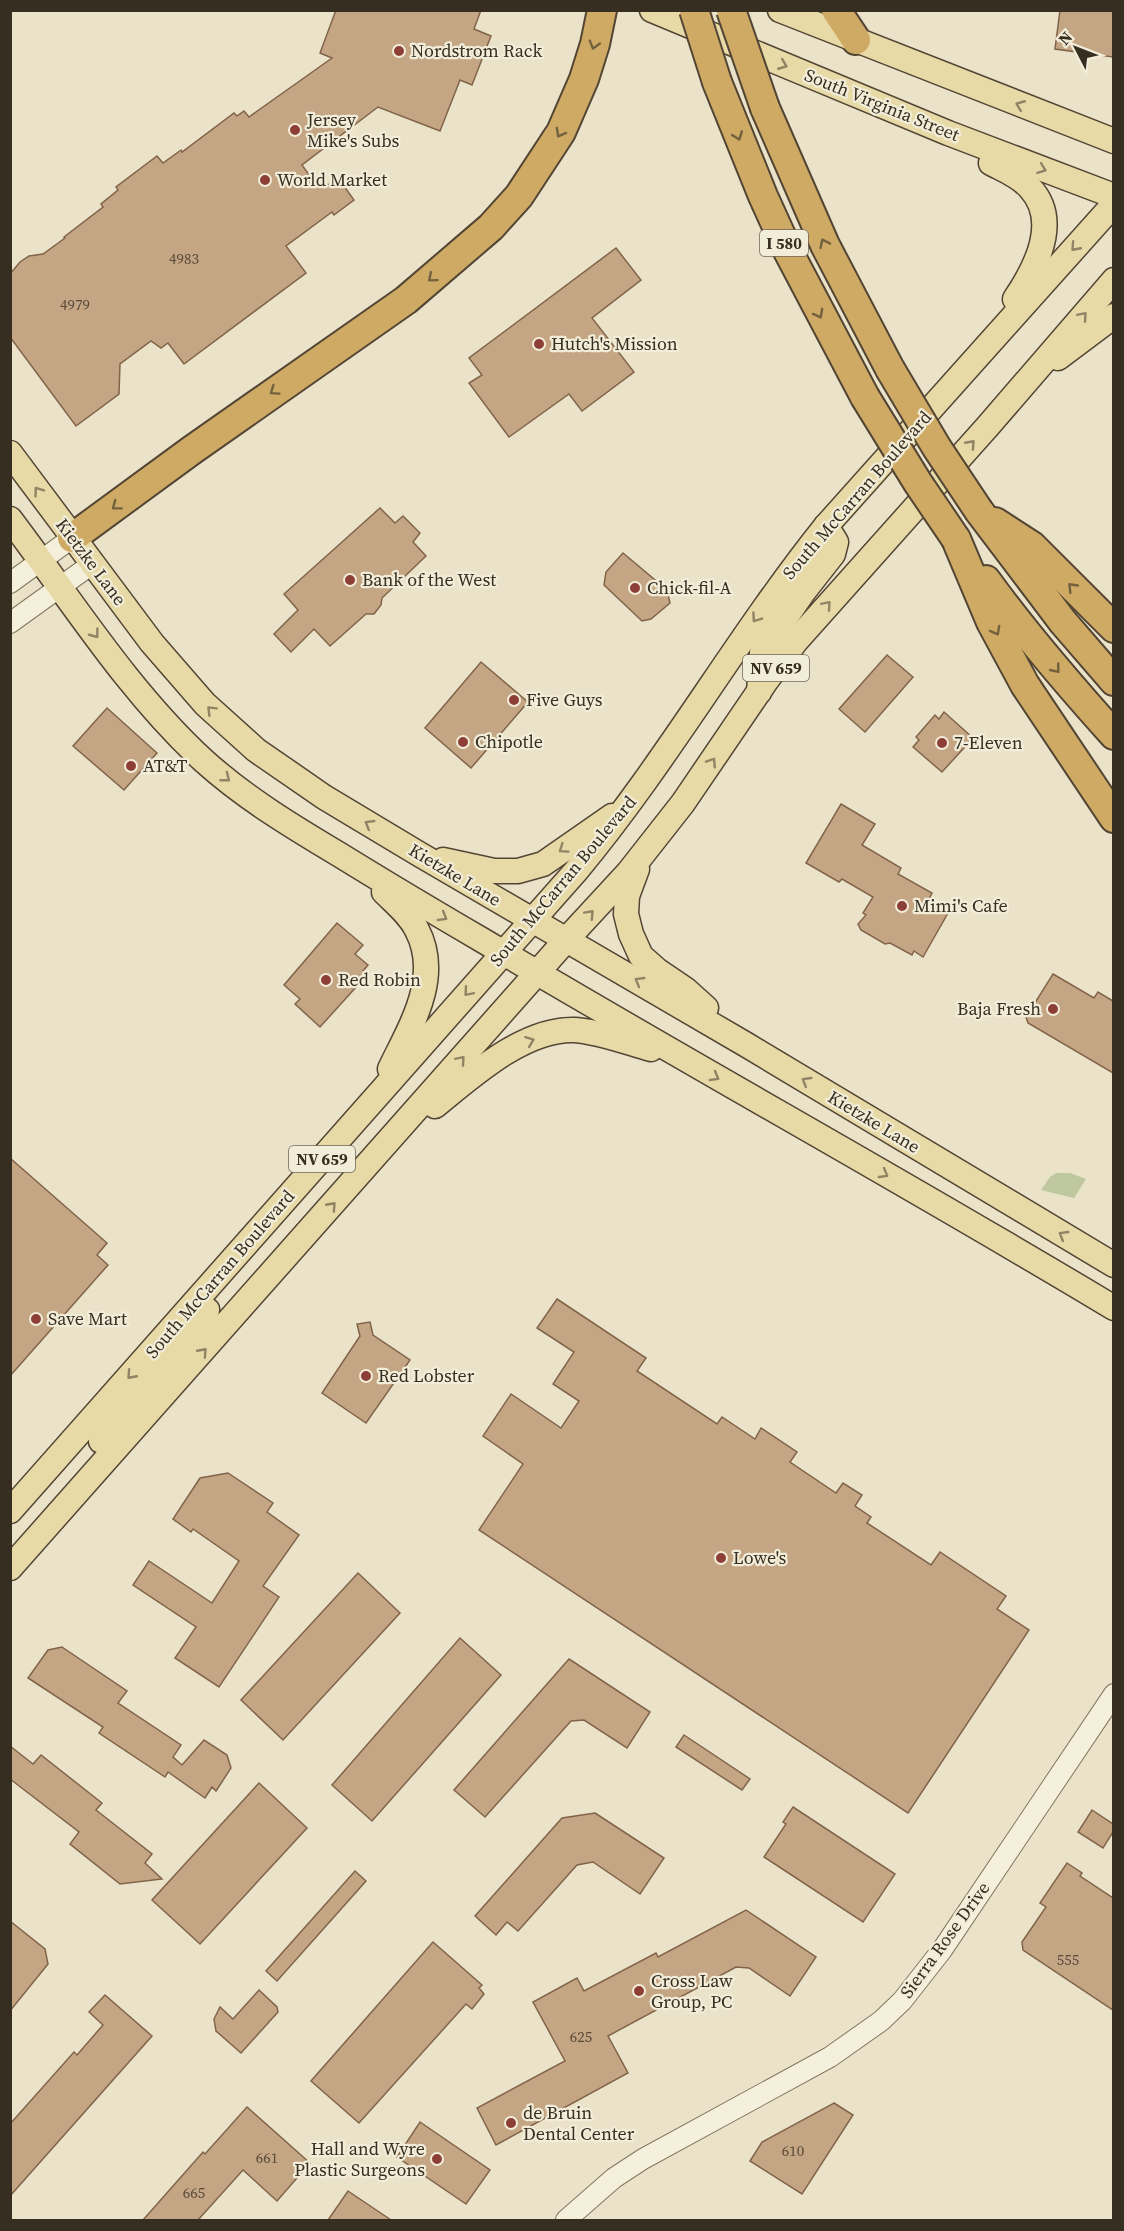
<svg xmlns="http://www.w3.org/2000/svg" width="1124" height="2231" font-family="'Source Serif 4',serif">
	<style>
		.green { fill: #bec79e }
		.building { fill: #c4a584; stroke: #816449; stroke-width: 1.5 }
		.lines { fill: none; stroke-linecap: round; stroke-linejoin: round }
		.minor-casing { stroke: #847760; stroke-width: 22 }
		.major-casing { stroke: #534534; stroke-width: 27 }
		.highway-casing { stroke: #534534; stroke-width: 32 }
		.minor { stroke: #f5f0dc; stroke-width: 20 }
		.major { stroke: #e8daa7; stroke-width: 24 }
		.highway { stroke: #ceaa65; stroke-width: 28 }
		.highway-bridge-casing { stroke: #534534; stroke-width: 32; stroke-linecap: butt }
		.highway-bridge { stroke: #ceaa65; stroke-width: 28 }
		.oneway { stroke: #73603d }
		.oneway2 { stroke: #908464 }
		.poi-dot { fill: #8d3f37; stroke: #f2edd8; stroke-width: 2 }
		.labels { text-anchor: middle; stroke-width: 4.5; stroke-linejoin: round; paint-order: stroke }
		.number-label { font-size: 15px; fill: #5a4c3a }
		.shield { fill: #f2edd8; stroke: #6f6759; stroke-width: 1.5 }
		.shield-label { font-size: 16px; font-weight: bold; fill: #372e22 }
		.poi-label { font-size: 18px; fill: #372e22; stroke: #f2edd8; text-anchor: start }
		.street-label { font-size: 18px; fill: #372e22; stroke: #f2edd8 }
	</style>
	<rect width="100%" height="100%" fill="#eae3ca"/>
	<polygon class="green" points="1056,1173 1070,1173 1086,1179 1074,1198 1041,1190 1050,1177"/>
	<g class="building">
		<polygon points="336,10 481,10 474,29 491,36 472,85 460,80 440,131 378,107 302,165 317,186 332,184 339,179 354,200 334,215 332,212 286,246 306,273 184,364 168,343 161,348 151,341 120,364 119,394 76,426 10,337 10,274 20,262 29,256 43,254 65,238 64,237 103,207 101,204 118,190 116,187 157,156 163,163 181,150 182,152 234,113 237,116 244,111 249,117 332,58 320,53"/>
		<polygon points="1060,10 1113,10 1113,57 1055,49"/>
		<polygon points="616,248 641,280 592,318 634,372 582,411 569,394 509,437 469,383 482,375 469,358"/>
		<polygon points="380,508 395,523 403,516 420,533 413,542 426,556 382,598 381,605 374,614 366,614 330,646 314,629 291,652 274,634 298,610 284,594"/>
		<polygon points="623,553 667,590 670,603 651,619 642,621 604,585 606,572"/>
		<polygon points="887,655 913,677 865,732 839,709"/>
		<polygon points="481,662 528,702 471,768 425,728"/>
		<polygon points="107,708 157,753 124,790 73,746"/>
		<polygon points="944,712 973,738 942,772 913,747 919,740 916,737 935,715 939,719"/>
		<polygon points="841,804 875,824 862,845 901,868 898,874 932,893 928,901 948,913 923,957 914,951 912,955 890,943 885,944 861,930 858,924 866,915 863,913 873,897 842,879 839,882 806,863"/>
		<polygon points="337,923 363,945 355,954 368,965 363,971 367,975 320,1027 295,1004 300,999 284,985"/>
		<polygon points="1053,974 1094,998 1098,992 1113,1001 1113,1073 1028,1023 1026,1017"/>
		<polygon points="10,1158 107,1243 97,1255 108,1265 10,1376"/>
		<polygon points="557,1299 646,1358 637,1371 717,1424 722,1417 755,1439 761,1428 797,1452 790,1462 836,1493 843,1483 862,1495 855,1506 871,1517 867,1523 931,1565 940,1552 1006,1596 997,1609 1029,1630 908,1813 479,1530 523,1464 483,1436 511,1394 561,1428 579,1401 553,1384 574,1352 537,1328"/>
		<polygon points="370,1322 373,1335 410,1360 366,1423 322,1393 360,1336 357,1324"/>
		<polygon points="228,1473 273,1503 267,1512 299,1535 263,1586 279,1597 219,1687 175,1658 196,1627 133,1585 149,1561 212,1603 239,1561 193,1529 191,1532 173,1519 200,1478"/>
		<polygon points="358,1573 400,1613 283,1740 241,1700"/>
		<polygon points="460,1638 501,1675 372,1821 332,1785"/>
		<polygon points="62,1647 127,1691 118,1703 181,1745 173,1757 182,1765 204,1740 227,1755 231,1768 216,1791 212,1787 205,1798 168,1772 165,1777 99,1733 103,1727 28,1678 48,1650"/>
		<polygon points="569,1659 650,1712 627,1748 584,1720 571,1721 485,1817 454,1790"/>
		<polygon points="684,1735 750,1779 742,1790 676,1747"/>
		<polygon points="10,1746 33,1764 41,1755 102,1803 96,1810 152,1854 145,1863 162,1879 120,1884 70,1844 79,1832 10,1779"/>
		<polygon points="259,1783 307,1828 200,1944 152,1900"/>
		<polygon points="793,1807 895,1874 863,1922 764,1857 786,1824 783,1822"/>
		<polygon points="1092,1810 1113,1824 1113,1832 1103,1848 1078,1832"/>
		<polygon points="595,1813 664,1858 640,1894 593,1862 577,1865 518,1931 507,1922 496,1935 475,1916 562,1818"/>
		<polygon points="1067,1863 1082,1873 1080,1876 1113,1898 1113,2010 1023,1950 1022,1942 1046,1907 1040,1903"/>
		<polygon points="355,1871 366,1881 277,1981 266,1971"/>
		<polygon points="746,1910 816,1957 790,1996 749,1968 736,1967 608,2036 628,2073 496,2145 477,2108 565,2061 533,2002 577,1978 584,1991 656,1953 658,1957"/>
		<polygon points="10,1921 45,1949 48,1964 10,2011"/>
		<polygon points="433,1942 482,1985 479,1988 484,1994 472,2009 466,2004 359,2123 311,2081"/>
		<polygon points="259,1990 277,2007 278,2012 241,2053 216,2031 214,2019 220,2007 233,2019"/>
		<polygon points="105,1995 152,2036 10,2196 10,2124 74,2052 77,2055 103,2025 89,2012"/>
		<polygon points="834,2103 853,2115 802,2194 750,2161 762,2142"/>
		<polygon points="247,2107 310,2163 277,2201 243,2170 198,2220 143,2220 203,2152 205,2154"/>
		<polygon points="420,2122 490,2170 466,2204 397,2157"/>
		<polygon points="348,2191 391,2220 328,2220"/>
	</g>
	<g class="lines">
		<defs>
			<g id="minor">
				<polyline points="10,583 72,538"/>
				<polyline points="10,623 92,564"/>
				<polyline points="566,2220 614,2178 643,2159 830,2057 881,2021 902,2001 942,1950 1114,1694"/>
			</g>
			<g id="major">
				<polyline points="652,10 948,133 1114,196"/>
				<polyline points="780,10 1114,141"/>
				<path d="M991,163C1004,170 1020,176 1030,188C1061,221 1036,268 1015,299"/>
				<polyline points="1058,358 1114,316"/>
				<polyline points="10,453 152,643 205,704 256,750 324,797 419,854 745,1044 1114,1265"/>
				<path d="M10,519C72,601 128,691 204,761C245,798 293,827 340,855C387,884 434,912 482,940C691,1065 905,1182 1114,1308"/>
				<polyline points="759,692 762,652 804,591 833,554 836,542 826,526"/>
				<polyline points="443,860 494,871 518,871 543,864 612,816"/>
				<polyline points="637,869 627,896 626,914 631,934 641,956 658,971 686,990 706,1008"/>
				<path d="M384,892C396,904 410,915 417,930C442,978 410,1027 390,1069"/>
				<path d="M435,1106C472,1076 524,1028 575,1030C600,1032 626,1042 651,1049"/>
				<polyline points="101,1441 204,1323 207,1310 196,1302"/>
				<path d="M10,1511L576,871C667,762 737,637 826,526L1114,204"/>
				<polyline points="10,1568 567,939 628,873 683,803 766,681 796,641 988,426 1114,280"/>
			</g>
			<g id="highway">
				<polyline points="836,10 856,40"/>
				<polyline points="717,82 763,196 788,251 865,397"/>
				<polyline points="765,108 825,245 890,369"/>
				<polyline points="979,511 1063,622 1114,681"/>
				<polyline points="995,522 1032,546 1114,628"/>
				<polyline points="72,538 192,450 406,300 491,227 519,196 561,132 584,79 595,44 602,10"/>
				<polyline points="956,539 991,622 1025,685 1114,818"/>
				<path d="M986,580C1025,634 1069,685 1114,735"/>
			</g>
		</defs>
		<use href="#minor" class="minor-casing"/>
		<use href="#major" class="major-casing"/>
		<use href="#highway" class="highway-casing"/>
		<use href="#minor" class="minor"/>
		<use href="#major" class="major"/>
		<use href="#highway" class="highway"/>
		<defs>
			<g id="highway-bridge">
				<polyline points="694,10 717,82"/>
				<polyline points="731,10 765,108"/>
				<polyline points="890,369 937,448 979,511"/>
				<polyline points="865,397 918,483 956,539"/>
			</g>
		</defs>
		<use href="#highway-bridge" class="highway-bridge-casing"/>
		<use href="#highway-bridge" class="highway-bridge"/>
	</g>
	<defs><path id="oneway-chevron" d="M-2-3.5L2.5 0L-2 3.5" fill="none" stroke-width="1.6" stroke-linecap="round" stroke-linejoin="round" transform="scale(1.5)"/></defs>
	<g class="oneway">
		<use href="#oneway-chevron" transform="translate(594 45) rotate(106)"/>
		<use href="#oneway-chevron" transform="translate(560 133) rotate(119)"/>
		<use href="#oneway-chevron" transform="translate(738 136) rotate(69)"/>
		<use href="#oneway-chevron" transform="translate(824 243) rotate(-115)"/>
		<use href="#oneway-chevron" transform="translate(432 278) rotate(140)"/>
		<use href="#oneway-chevron" transform="translate(819 314) rotate(61)"/>
		<use href="#oneway-chevron" transform="translate(274 391) rotate(145)"/>
		<use href="#oneway-chevron" transform="translate(116 506) rotate(143)"/>
		<use href="#oneway-chevron" transform="translate(1072 587) rotate(-134)"/>
		<use href="#oneway-chevron" transform="translate(996 631) rotate(62)"/>
		<use href="#oneway-chevron" transform="translate(1056 669) rotate(51)"/>
	</g>
	<g class="oneway2">
		<use href="#oneway-chevron" transform="translate(783 65) rotate(22)"/>
		<use href="#oneway-chevron" transform="translate(1020 105) rotate(-158)"/>
		<use href="#oneway-chevron" transform="translate(1042 169) rotate(21)"/>
		<use href="#oneway-chevron" transform="translate(1075 247) rotate(132)"/>
		<use href="#oneway-chevron" transform="translate(1083 316) rotate(-49)"/>
		<use href="#oneway-chevron" transform="translate(971 444) rotate(-48)"/>
		<use href="#oneway-chevron" transform="translate(38 491) rotate(-126)"/>
		<use href="#oneway-chevron" transform="translate(827 605) rotate(-49)"/>
		<use href="#oneway-chevron" transform="translate(756 618) rotate(125)"/>
		<use href="#oneway-chevron" transform="translate(95 634) rotate(53)"/>
		<use href="#oneway-chevron" transform="translate(211 710) rotate(-135)"/>
		<use href="#oneway-chevron" transform="translate(712 762) rotate(-57)"/>
		<use href="#oneway-chevron" transform="translate(226 778) rotate(38)"/>
		<use href="#oneway-chevron" transform="translate(369 824) rotate(-149)"/>
		<use href="#oneway-chevron" transform="translate(563 849) rotate(145)"/>
		<use href="#oneway-chevron" transform="translate(590 914) rotate(-47)"/>
		<use href="#oneway-chevron" transform="translate(443 917) rotate(31)"/>
		<use href="#oneway-chevron" transform="translate(639 981) rotate(-150)"/>
		<use href="#oneway-chevron" transform="translate(468 992) rotate(131)"/>
		<use href="#oneway-chevron" transform="translate(530 1041) rotate(-21)"/>
		<use href="#oneway-chevron" transform="translate(461 1060) rotate(-49)"/>
		<use href="#oneway-chevron" transform="translate(715 1077) rotate(30)"/>
		<use href="#oneway-chevron" transform="translate(806 1081) rotate(-149)"/>
		<use href="#oneway-chevron" transform="translate(884 1174) rotate(30)"/>
		<use href="#oneway-chevron" transform="translate(332 1206) rotate(-48)"/>
		<use href="#oneway-chevron" transform="translate(1063 1235) rotate(-149)"/>
		<use href="#oneway-chevron" transform="translate(203 1352) rotate(-48)"/>
		<use href="#oneway-chevron" transform="translate(131 1375) rotate(132)"/>
	</g>
	<g class="poi-dot">
		<circle cx="399" cy="51" r="6"/>
		<circle cx="295" cy="130" r="6"/>
		<circle cx="265" cy="180" r="6"/>
		<circle cx="539" cy="344" r="6"/>
		<circle cx="350" cy="580" r="6"/>
		<circle cx="635" cy="588" r="6"/>
		<circle cx="514" cy="700" r="6"/>
		<circle cx="463" cy="742" r="6"/>
		<circle cx="942" cy="743" r="6"/>
		<circle cx="131" cy="766" r="6"/>
		<circle cx="902" cy="906" r="6"/>
		<circle cx="326" cy="980" r="6"/>
		<circle cx="1053" cy="1009" r="6"/>
		<circle cx="36" cy="1319" r="6"/>
		<circle cx="366" cy="1376" r="6"/>
		<circle cx="721" cy="1558" r="6"/>
		<circle cx="639" cy="1991" r="6"/>
		<circle cx="511" cy="2123" r="6"/>
		<circle cx="437" cy="2159" r="6"/>
	</g>
	<g class="labels">
		<g class="number-label">
			<text x="184" y="264">4983</text>
			<text x="75" y="310">4979</text>
			<text x="1068" y="1965">555</text>
			<text x="581" y="2042">625</text>
			<text x="793" y="2156">610</text>
			<text x="267" y="2163">661</text>
			<text x="194" y="2198">665</text>
		</g>
		<g class="shield">
			<rect x="760" y="230" width="48" height="26" rx="4.5"/>
			<rect x="743" y="655" width="66" height="26" rx="4.5"/>
			<rect x="289" y="1146" width="66" height="26" rx="4.5"/>
		</g>
		<g class="shield-label">
			<text x="784" y="249">I 580</text>
			<text x="776" y="674">NV 659</text>
			<text x="322" y="1165">NV 659</text>
		</g>
		<g class="poi-label">
			<text x="411" y="57">Nordstrom Rack</text>
			<text x="307" y="126">Jersey<tspan x="307" dy="21">Mike's Subs</tspan></text>
			<text x="277" y="186">World Market</text>
			<text x="551" y="350">Hutch's Mission</text>
			<text x="362" y="586">Bank of the West</text>
			<text x="647" y="594">Chick-fil-A</text>
			<text x="526" y="706">Five Guys</text>
			<text x="475" y="748">Chipotle</text>
			<text x="954" y="749">7-Eleven</text>
			<text x="143" y="772">AT&amp;T</text>
			<text x="914" y="912">Mimi's Cafe</text>
			<text x="338" y="986">Red Robin</text>
			<text x="1041" y="1015" text-anchor="end">Baja Fresh</text>
			<text x="48" y="1325">Save Mart</text>
			<text x="378" y="1382">Red Lobster</text>
			<text x="733" y="1564">Lowe's</text>
			<text x="651" y="1987">Cross Law<tspan x="651" dy="21">Group, PC</tspan></text>
			<text x="523" y="2119">de Bruin<tspan x="523" dy="21">Dental Center</tspan></text>
			<text x="425" y="2155" text-anchor="end">Hall and Wyre<tspan x="425" dy="21">Plastic Surgeons</tspan></text>
		</g>
		<g class="street-label">
			<text transform="translate(882 105) rotate(22)" y="6">South Virginia Street</text>
			<text transform="translate(857 495) rotate(-49)" y="6">South McCarran Boulevard</text>
			<text transform="translate(91 562) rotate(53)" y="6">Kietzke Lane</text>
			<text transform="translate(455 875) rotate(31)" y="6">Kietzke Lane</text>
			<text transform="translate(563 881) rotate(-50)" y="6">South McCarran Boulevard</text>
			<text transform="translate(874 1122) rotate(31)" y="6">Kietzke Lane</text>
			<text transform="translate(220 1274) rotate(-49)" y="6">South McCarran Boulevard</text>
			<text transform="translate(945 1940) rotate(-54)" y="6">Sierra Rose Drive</text>
		</g>
	</g>
	<rect width="1124" height="2231" fill="none" stroke="#372e22" stroke-width="24"/>
	<g transform="translate(1076 48) rotate(312)" stroke="#f2edd8" stroke-width="4.5" paint-order="stroke">
	<path d="M0-4.5L10 22L0 15L-10 22Z" fill="#372e22"/>
	<text y="-9" font-size="16" font-weight="bold" text-anchor="middle" fill="#372e22">N</text>
	</g>
</svg>
